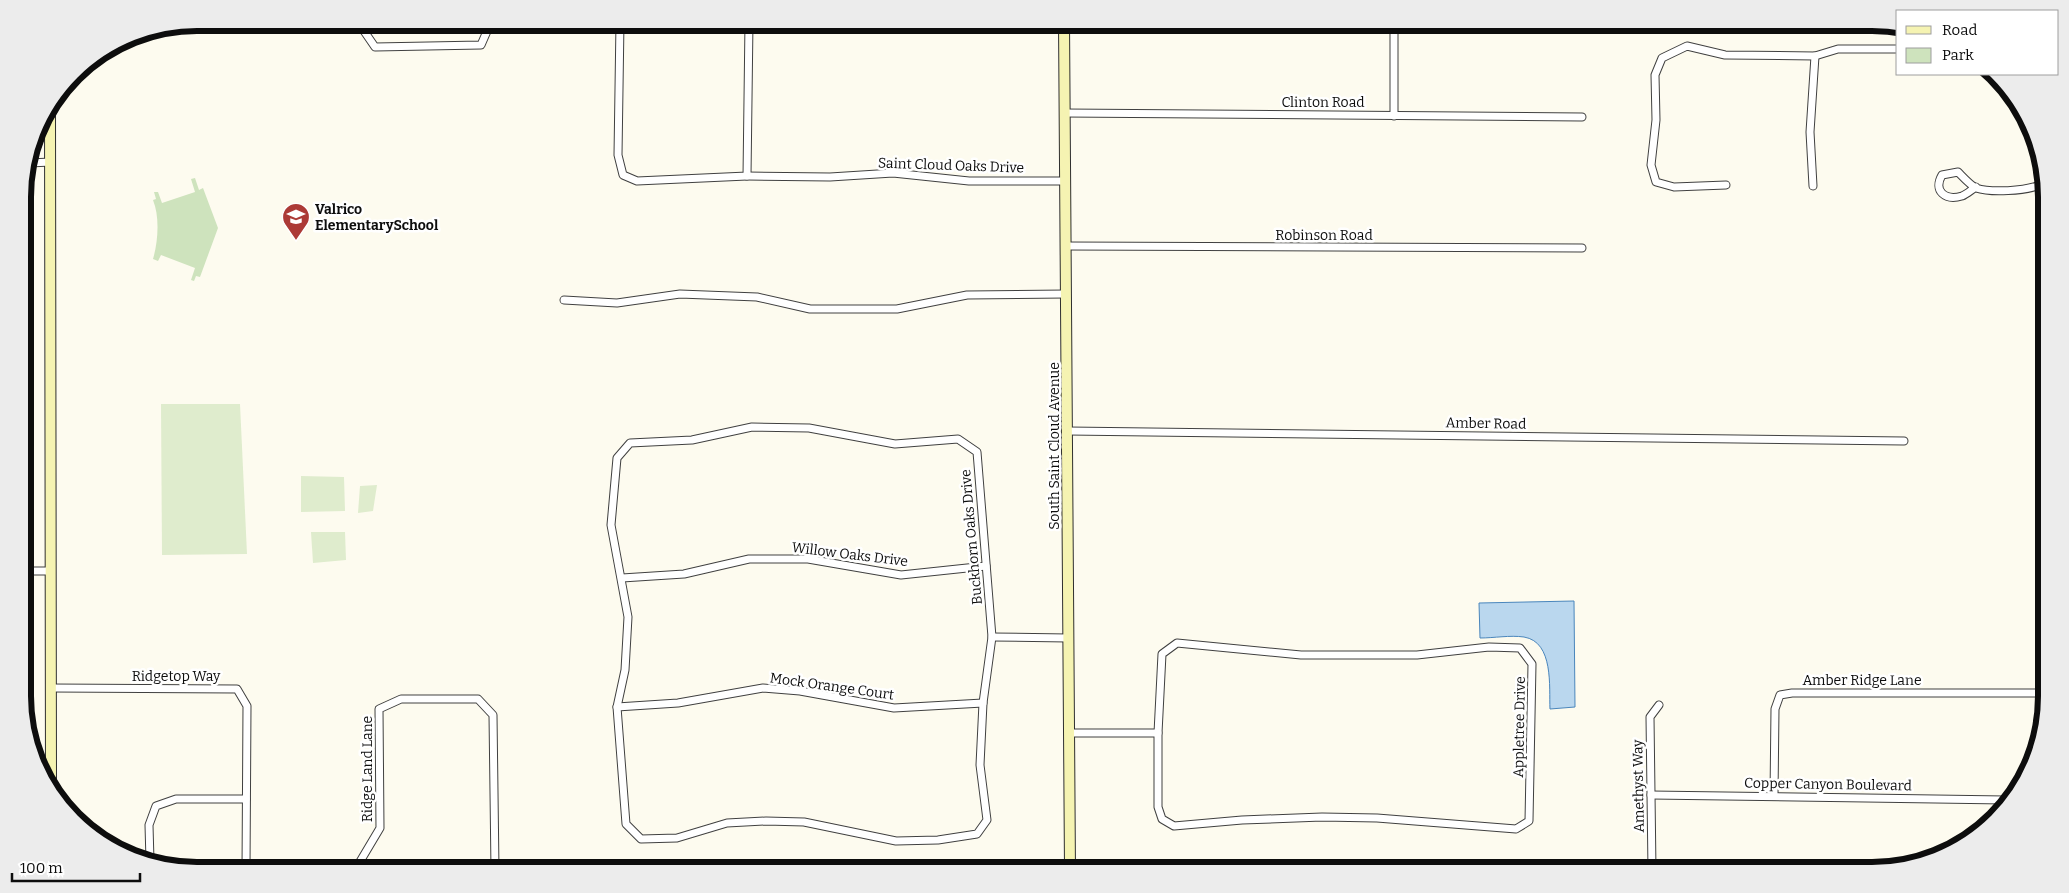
<svg xmlns="http://www.w3.org/2000/svg" width="2069" height="893" font-family="Bitter,serif">
	<style>
		.green { fill: #cee3bd }
		.pitch { fill: #dfeccd }
		.water { fill: #bad7ee; stroke: #4a86bc }
		.lines { fill: none; stroke-linecap: round; stroke-linejoin: round }
		.street-casing { stroke: #404040; stroke-width: 9 }
		.secondary-casing { stroke: #2f2f2f; stroke-width: 12 }
		.street { stroke: #fff; stroke-width: 7 }
		.secondary { stroke: #f5f3b2; stroke-width: 10 }
		.labels { text-anchor: middle; stroke-width: 5; stroke-linejoin: round; paint-order: stroke }
		.street-label { font-size: 14px; fill: #0d0d0d; stroke: #fff }
		.poi-label { font-size: 14px; font-weight: bold; fill: #0d0d0d; stroke: #fff; text-anchor: start }
		.rim { fill: none; stroke: #0d0d0d; stroke-width: 6 }
	</style>
	<rect width="100%" height="100%" fill="#fdfbef"/>
	<path class="green" d="M195,178L199,190L203,188L218,228L200,277L196,276L194,281L191,280L195,268L161,255L158,261L153,259C158,242 160,217 153,200L156,199L154,192H158L162,203L195,192L191,179Z"/>
	<g class="pitch">
		<polygon points="161,404 240,404 247,554 162,555"/>
		<polygon points="301,476 344,477 345,511 301,512"/>
		<polygon points="377,485 373,511 358,513 360,486"/>
		<polygon points="311,532 345,532 346,560 313,563"/>
	</g>
	<path class="water" d="M1574,601L1575,707L1550,709C1549,687 1554,642 1524,637C1510,635 1494,638 1480,638L1479,603Z"/>
	<g class="lines">
		<defs>
			<g id="street">
				<polyline points="364,22 364,31 375,47 481,45 491,22"/>
				<polyline points="620,22 618,155 623,175 637,181 747,176 749,22"/>
				<polyline points="1394,22 1394,116"/>
				<polyline points="1064,113 1582,117"/>
				<polyline points="29,163 51,162"/>
				<polyline points="747,176 830,177 893,173 969,181 1064,181"/>
				<polyline points="1726,185 1674,187 1656,182 1651,165 1656,120 1655,75 1662,58 1687,46 1725,55 1815,56 1838,49 1898,49"/>
				<polyline points="1813,186 1810,132 1815,56"/>
				<path d="M1976,187C1971,190 1967,194 1962,196C1945,201 1933,191 1942,175L1958,172C1963,177 1970,185 1976,188C1991,193 2025,191 2040,185L2043,171"/>
				<polyline points="1066,246 1582,248"/>
				<polyline points="564,300 617,303 680,294 757,297 810,309 897,309 967,295 1066,294"/>
				<polygon points="752,427 809,428 895,444 958,439 977,452 992,637 983,703 980,765 987,820 977,834 938,840 896,841 804,822 766,821 727,823 677,838 641,839 626,824 617,707 625,670 628,617 611,525 617,458 630,443 692,440"/>
				<polyline points="1068,431 1904,441"/>
				<polyline points="24,571 51,571"/>
				<polyline points="622,578 684,574 749,559 808,559 901,575 986,566"/>
				<polyline points="992,637 1068,638"/>
				<polygon points="1177,643 1301,655 1417,655 1489,647 1520,648 1532,664 1529,821 1516,829 1377,818 1322,817 1242,820 1174,826 1162,819 1158,807 1158,733 1162,654"/>
				<polyline points="51,688 237,689 247,706 246,870"/>
				<polyline points="617,707 678,703 763,688 800,691 894,708 983,703"/>
				<polyline points="1069,733 1158,733"/>
				<polyline points="1651,795 2005,800"/>
				<polyline points="1774,796 1775,709 1780,695 1792,693 2036,693 2046,696"/>
				<polyline points="150,861 149,825 156,806 176,799 246,799"/>
				<polyline points="355,870 380,828 379,709 401,699 478,699 493,715 495,870"/>
				<polyline points="1652,870 1650,717 1659,705"/>
			</g>
			<g id="secondary">
				<polyline points="1064,22 1070,870"/>
				<polyline points="50,107 51,784"/>
			</g>
		</defs>
		<use href="#street" class="street-casing"/>
		<use href="#secondary" class="secondary-casing"/>
		<use href="#street" class="street"/>
		<use href="#secondary" class="secondary"/>
	</g>
	<defs>
		<symbol id="school-pin" viewBox="-11 -11 22 30"><path d="M0 17L-7.5 6A9.5 9.5 0 1 1 7.5 6Z" fill="#ac3a36" stroke="#fff"/><path d="M0-5L7-2L0 1L-7-2ZM-4 1L0 2.5L4 1V4Q0 6-4 4Z" fill="#fff"/></symbol>
	</defs>
	<g fill-rule="evenodd">
		<use href="#school-pin" x="280" y="201" width="32" height="43"/>
	</g>
	<g class="labels">
		<g class="street-label">
			<text x="1323" y="107">Clinton Road</text>
			<text transform="translate(951 165) rotate(2)" y="5">Saint Cloud Oaks Drive</text>
			<text x="1324" y="240">Robinson Road</text>
			<text transform="translate(1486 423) rotate(1)" y="5">Amber Road</text>
			<text transform="translate(1054 446) rotate(-90)" y="5">South Saint Cloud Avenue</text>
			<text transform="translate(971 537) rotate(-95)" y="5">Buckhorn Oaks Drive</text>
			<text transform="translate(850 554) rotate(7)" y="5">Willow Oaks Drive</text>
			<text x="176" y="681">Ridgetop Way</text>
			<text x="1862" y="685">Amber Ridge Lane</text>
			<text transform="translate(832 686) rotate(8)" y="5">Mock Orange Court</text>
			<text transform="translate(1519 727) rotate(-89)" y="5">Appletree Drive</text>
			<text transform="translate(367 769) rotate(-90)" y="5">Ridge Land Lane</text>
			<text transform="translate(1828 784) rotate(1)" y="5">Copper Canyon Boulevard</text>
			<text transform="translate(1638 786) rotate(-91)" y="5">Amethyst Way</text>
		</g>
		<g class="poi-label">
			<text x="315" y="214">Valrico<tspan x="315" dy="16">ElementarySchool</tspan></text>
		</g>
	</g>
	<path d="M0 0H2069V893H0ZM197 31H1872A166 166 0 0 1 2038 197V696A166 166 0 0 1 1872 862H197A166 166 0 0 1 31 696V197A166 166 0 0 1 197 31Z" fill="#ececec" fill-rule="evenodd"/>
	<path class="rim" d="M197 31H1872A166 166 0 0 1 2038 197V696A166 166 0 0 1 1872 862H197A166 166 0 0 1 31 696V197A166 166 0 0 1 197 31Z"/>
	<rect x="1896" y="10" width="162" height="65" fill="#ffffff" stroke="#9e9e9e"/>
	<rect x="1906" y="26" width="25" height="8" fill="#f5f3b2" stroke="#9e9e9e"/>
	<text x="1942" y="35" font-size="15" fill="#0d0d0d">Road</text>
	<rect x="1906" y="48" width="25" height="15" fill="#cee3bd" stroke="#9e9e9e"/>
	<text x="1942" y="60" font-size="15" fill="#0d0d0d">Park</text>
	<path d="M12 873v8h128v-8" fill="none" stroke="#0d0d0d" stroke-width="2.5"/>
	<text x="20" y="873" font-size="15" fill="#0d0d0d" stroke="#ffffff" stroke-width="4" paint-order="stroke">100 m</text>
</svg>
